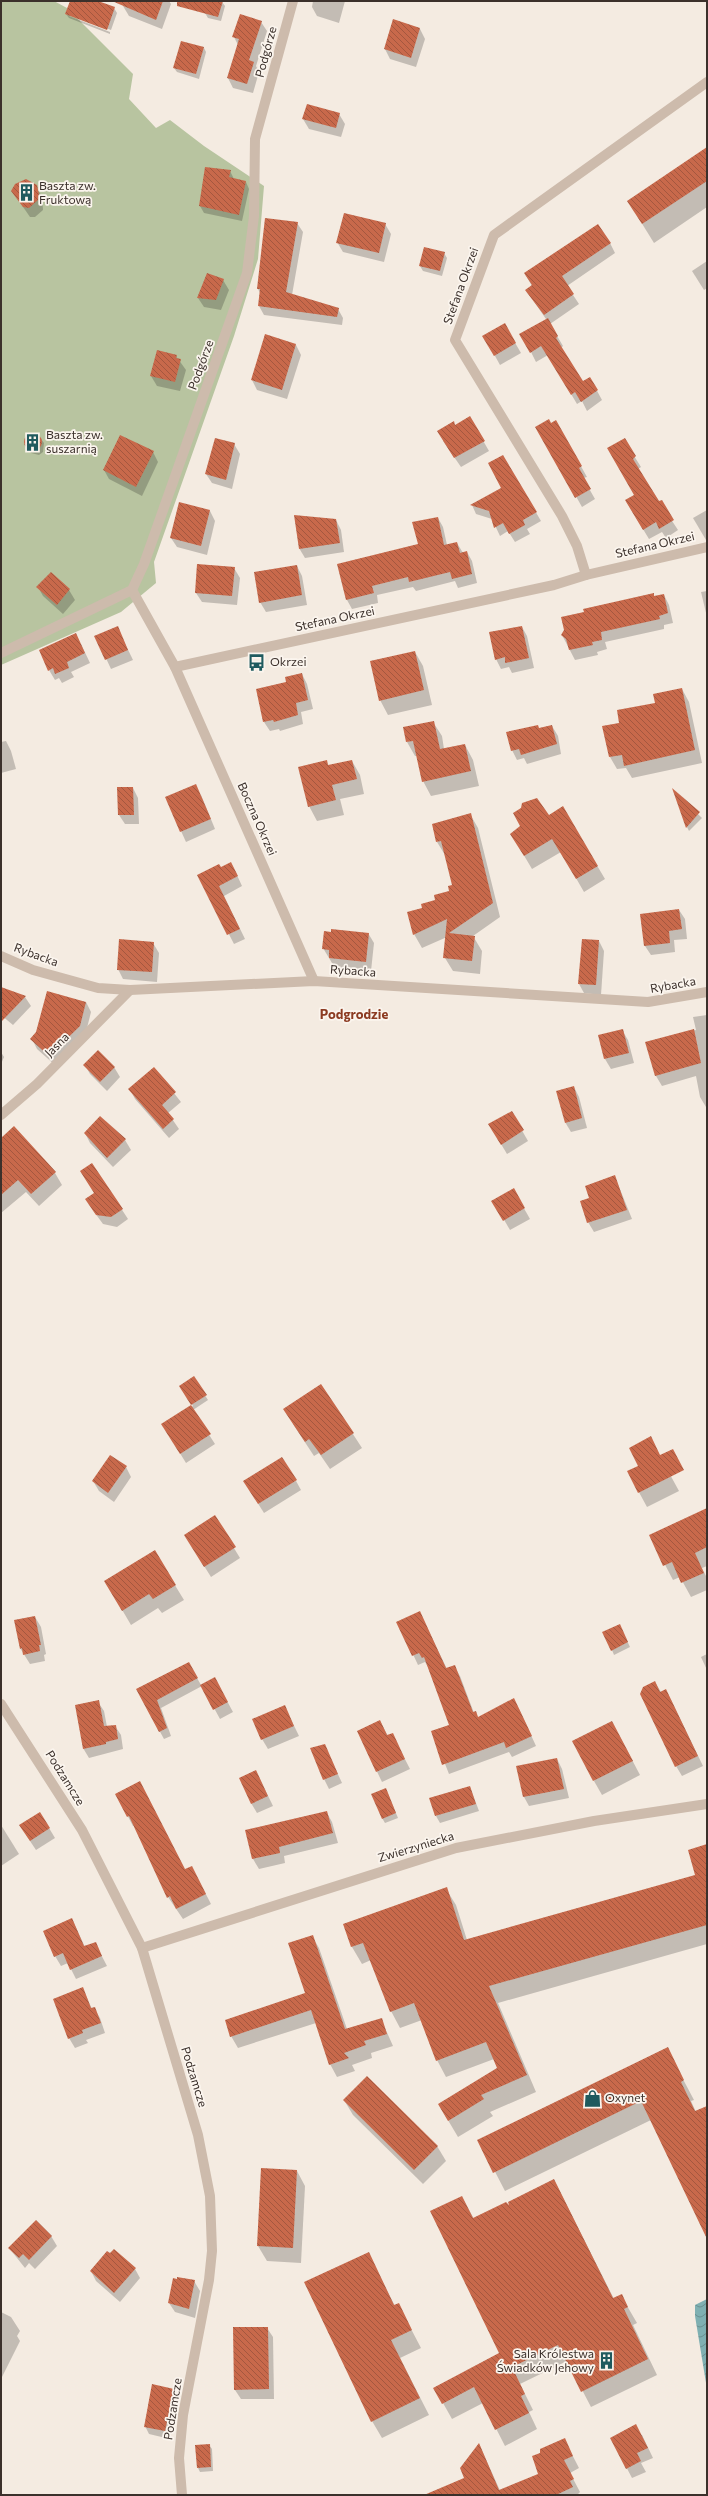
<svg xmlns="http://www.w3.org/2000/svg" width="708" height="2496" font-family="Commissioner,sans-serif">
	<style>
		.green { fill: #b8c4a0 }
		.water { fill: url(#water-waves) }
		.shadow { fill: #0003 }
		.building { fill: url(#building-back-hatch) }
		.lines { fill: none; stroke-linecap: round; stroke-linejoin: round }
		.minor { stroke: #cdbbac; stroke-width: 10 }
		.labels { text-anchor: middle; stroke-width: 3.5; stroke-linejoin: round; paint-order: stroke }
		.street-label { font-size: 12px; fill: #3b302b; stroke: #fbf5ee }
		.poi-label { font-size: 12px; fill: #3b302b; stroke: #fbf5ee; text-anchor: start }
		.neighbourhood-label { font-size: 13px; font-weight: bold; fill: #8c3b22; stroke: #fbf5ee }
	</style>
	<defs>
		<pattern id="water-waves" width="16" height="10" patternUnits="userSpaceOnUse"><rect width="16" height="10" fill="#7fb0b2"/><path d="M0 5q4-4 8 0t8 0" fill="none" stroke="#699091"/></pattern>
		<pattern id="building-back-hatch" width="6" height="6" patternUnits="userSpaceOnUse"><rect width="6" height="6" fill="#c8694b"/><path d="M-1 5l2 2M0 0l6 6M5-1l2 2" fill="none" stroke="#a4573f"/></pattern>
	</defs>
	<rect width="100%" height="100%" fill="#f4ebe1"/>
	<polygon class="green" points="1,1 54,1 67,8 133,74 129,99 156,128 170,120 204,146 264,186 258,259 234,336 154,562 156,583 121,612 1,665"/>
	<polygon class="water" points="707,2299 707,2389 695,2316 695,2305"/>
	<g class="shadow">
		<polygon points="71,1 95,1 114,8 117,13 111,30 69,14 69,16 110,32 110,34 69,18 66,14"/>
		<polygon points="125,1 169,1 171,4 162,29 129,16 123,6"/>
		<polygon points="208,1 222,2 225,6 221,21 208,18 205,13"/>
		<polygon points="313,1 345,1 339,23 317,16 312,7"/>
		<polygon points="394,21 420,29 425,39 416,67 390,59 385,49"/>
		<polygon points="261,22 267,31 256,66 259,72 253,93 233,88 228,78 238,45 234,37"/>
		<polygon points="204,48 206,52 199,79 177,72 174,68"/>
		<polygon points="339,114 345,124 341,137 309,129 303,119"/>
		<polygon points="707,148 707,207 654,243 628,201"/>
		<polygon points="230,171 234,179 246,182 249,189 242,221 204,213 200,206"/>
		<polygon points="22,181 32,182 42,196 43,210 35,217 30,217 12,191"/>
		<polygon points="297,223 303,232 292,295 338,309 343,318 342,325 264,315 259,306 260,293 258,289"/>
		<polygon points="385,224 391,234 384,262 343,252 337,242"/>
		<polygon points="610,243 615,253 567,286 579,304 550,324 563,346 561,348 583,383 590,378 602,400 587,411 582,401 577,404 548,355 536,362 531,352 546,319 526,290 532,286 525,274"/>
		<polygon points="444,253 447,258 442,276 423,271 420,266"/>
		<polygon points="707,261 707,288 704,290 692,271"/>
		<polygon points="223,280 229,290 221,310 204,307 198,298"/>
		<polygon points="504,324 521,353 500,365 484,336"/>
		<polygon points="266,336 296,345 301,355 287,399 257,390 252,380"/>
		<polygon points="176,356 186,370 180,391 157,386 151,376"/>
		<polygon points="470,418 489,451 461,467 443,441 455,426"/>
		<polygon points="556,422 587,477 583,478 595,499 582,507 537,427"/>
		<polygon points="33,434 38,435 44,443 43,452 39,455 31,453 25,441 27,437"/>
		<polygon points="624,440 641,467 638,469 678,530 666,538 662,532 649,539 626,501 635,496"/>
		<polygon points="234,444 240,454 232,489 212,483 206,474"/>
		<polygon points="153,452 158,462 142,496 109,479 104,470"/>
		<polygon points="503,456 541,521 527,529 530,534 515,542 508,531 500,536 492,519 476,514 472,505 503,489"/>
		<polygon points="180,503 210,511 215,521 207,555 177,547 171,538"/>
		<polygon points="707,510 707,539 706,540 693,518"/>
		<polygon points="438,518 443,527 447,545 457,543 463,553 467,552 472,561 477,583 458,588 455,581 416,591 413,587 377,595 378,603 352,609 347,600 420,545"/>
		<polygon points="336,520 341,530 344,552 305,558 299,548"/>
		<polygon points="297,566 302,576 307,605 266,612 260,602"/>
		<polygon points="234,568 240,578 237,605 202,602 196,593"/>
		<polygon points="51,573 69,590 75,600 63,614 43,596 38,587"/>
		<polygon points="707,591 707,617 701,592"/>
		<polygon points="653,594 655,597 664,595 669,605 673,623 664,625 664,629 605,642 607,649 597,652 598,655 575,660 562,635 585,612"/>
		<polygon points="117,627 133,660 111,669 96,637"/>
		<polygon points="522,627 527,636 534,668 512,673 509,667 501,669 496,659"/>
		<polygon points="81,644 90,663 71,672 74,677 62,683 59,678 55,680 49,670"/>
		<polygon points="415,652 423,666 432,705 388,715 380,700"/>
		<polygon points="302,674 307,684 313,709 301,712 303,724 280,731 279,729 270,731 264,722 287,683"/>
		<polygon points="682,689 689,702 702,763 632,778 626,768 617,769 610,757 603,727 620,723"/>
		<polygon points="433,722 442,736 444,749 465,745 473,760 479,786 431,796 423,781 417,756 415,756 407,742"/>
		<polygon points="552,726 558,736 561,754 527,764 524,758 517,760 512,750"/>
		<polygon points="6,741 11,751 16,769 1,773 1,742"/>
		<polygon points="326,761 329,766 352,761 360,775 364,794 340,799 344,815 317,821 309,806"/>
		<polygon points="133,788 138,798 139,824 125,824 119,815"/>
		<polygon points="674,791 702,818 689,831 687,827"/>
		<polygon points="201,795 215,829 186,842 166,798"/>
		<polygon points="563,808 605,879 584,892 561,852 532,869 519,847 548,817"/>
		<polygon points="470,814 478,828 500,917 473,936 482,951 480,974 453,971 445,958 447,937 422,948 414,934 423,909 450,891 453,886 445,855 437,842"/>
		<polygon points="220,868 236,873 242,886 224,896 245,939 234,944 199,876"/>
		<polygon points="679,910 685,919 687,939 674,940 675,952 651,955 645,946"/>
		<polygon points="368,933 374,943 371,971 335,968 323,948"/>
		<polygon points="599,941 604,951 601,995 584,993 579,984"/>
		<polygon points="153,943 159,953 157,982 123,979 118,969"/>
		<polygon points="1,988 25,997 31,1006 13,1025 1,1015"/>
		<polygon points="86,1002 91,1012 85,1036 55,1065 37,1049 32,1039"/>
		<polygon points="707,1015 707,1107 706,1107 700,1097 696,1076 662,1086 656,1076 646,1043 696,1030 693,1017"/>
		<polygon points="622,1030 628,1040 634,1063 611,1069 605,1059 599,1036"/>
		<polygon points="1,1052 4,1057 1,1064"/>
		<polygon points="85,1065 114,1067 120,1077 107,1091 90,1074"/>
		<polygon points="154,1068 181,1102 168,1113 179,1129 169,1138 135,1099 130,1089"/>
		<polygon points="574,1087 579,1097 587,1128 571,1132 565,1122"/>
		<polygon points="512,1113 528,1141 507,1154 495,1134"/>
		<polygon points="100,1117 125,1140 131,1150 113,1167 90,1143 85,1133"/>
		<polygon points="1,1139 55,1173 62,1185 39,1206 26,1192 1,1213"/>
		<polygon points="92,1164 128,1219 117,1227 103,1224 92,1209 95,1193"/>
		<polygon points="615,1177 632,1219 594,1232 588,1222 590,1199"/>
		<polygon points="513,1189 530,1219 510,1230 493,1201"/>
		<polygon points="193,1377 208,1400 193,1410 215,1444 186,1463 162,1424 193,1406 182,1390"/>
		<polygon points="321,1385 362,1448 330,1469 319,1453 314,1456 293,1424"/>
		<polygon points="650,1438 679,1491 647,1507 628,1472 639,1466"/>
		<polygon points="126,1467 131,1477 114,1502 99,1491 93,1481"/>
		<polygon points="296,1481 301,1490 264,1513 250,1491"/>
		<polygon points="707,1516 707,1566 702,1568 707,1578 707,1590 691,1597 680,1577 673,1580 650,1536"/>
		<polygon points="215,1517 240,1558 211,1577 191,1545"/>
		<polygon points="154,1551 184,1600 162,1613 158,1608 131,1625 114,1596"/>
		<polygon points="420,1613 447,1669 454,1666 460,1676 474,1713 479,1718 519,1709 536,1746 512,1757 509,1752 449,1774 432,1731 450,1725 428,1667 425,1662 418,1665 398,1622"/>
		<polygon points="35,1617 41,1627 46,1654 44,1655 45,1661 30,1664 20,1648"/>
		<polygon points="622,1630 630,1647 614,1655 612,1650"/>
		<polygon points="707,1654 707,1670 701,1657"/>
		<polygon points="193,1671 201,1685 220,1688 233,1712 220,1719 202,1686 161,1708 171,1736 164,1739 137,1690"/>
		<polygon points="655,1682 661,1692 671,1700 703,1766 682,1776 676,1766"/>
		<polygon points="98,1702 104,1711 107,1727 115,1726 121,1735 123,1749 89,1758 83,1748"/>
		<polygon points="285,1707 299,1736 268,1749 262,1739"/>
		<polygon points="380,1721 388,1736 392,1734 410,1769 382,1782 358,1732"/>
		<polygon points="620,1737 640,1775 602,1795 594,1781"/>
		<polygon points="325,1746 342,1783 329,1789 324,1779"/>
		<polygon points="557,1759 562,1769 569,1798 529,1806 524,1797"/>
		<polygon points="256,1771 273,1806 257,1813 251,1803"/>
		<polygon points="470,1787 479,1811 440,1823 436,1816"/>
		<polygon points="116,1794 185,1871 197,1877 211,1904 183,1919 168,1897 135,1825 133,1826"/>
		<polygon points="388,1794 398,1818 385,1823 382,1818"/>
		<polygon points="40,1813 55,1838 36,1850 26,1835"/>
		<polygon points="327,1813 332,1822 338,1843 284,1856 285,1863 259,1869 253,1859 247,1831"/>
		<polygon points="1,1825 19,1854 1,1866"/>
		<polygon points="707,1845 707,1944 498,2003 536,2092 490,2112 493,2116 458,2137 439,2105 498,2068 494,2059 446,2077 437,2060 422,2020 400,2028 391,2011 371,1960 362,1964 352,1947 344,1924 446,1889 456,1905 467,1940 696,1876"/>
		<polygon points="72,1919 85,1947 95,1943 107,1966 76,1979 68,1963 61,1966 55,1956"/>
		<polygon points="312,1936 319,1948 347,2029 381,2019 393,2046 371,2053 372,2058 352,2065 355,2071 337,2077 330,2064 316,2023 238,2048 231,2036 306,1993"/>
		<polygon points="83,1989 92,2009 94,2008 100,2018 105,2033 86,2040 88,2043 75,2048 69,2038"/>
		<polygon points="667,2049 694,2100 691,2101 696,2112 707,2116 707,2234 651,2120 505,2191 479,2141"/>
		<polygon points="344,2100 437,2146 446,2161 423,2184 353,2115"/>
		<polygon points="262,2170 297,2171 305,2186 301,2263 267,2261 258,2246"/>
		<polygon points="554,2180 614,2299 621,2295 630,2311 637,2323 633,2325 657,2375 591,2407 567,2361 520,2384 533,2410 529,2412 537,2429 505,2446 483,2403 452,2419 443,2403 501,2354 462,2197 474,2219 512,2209"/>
		<polygon points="51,2236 57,2246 35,2269 29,2263 25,2268 9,2248"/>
		<polygon points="368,2253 395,2306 398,2304 421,2348 400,2358 429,2415 382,2438 372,2421"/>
		<polygon points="135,2269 140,2278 120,2302 96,2281 91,2271"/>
		<polygon points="194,2281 200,2291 195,2318 175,2312 169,2303"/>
		<polygon points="1,2312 11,2317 20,2331 17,2336 20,2341 1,2379"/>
		<polygon points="267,2328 273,2337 274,2399 241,2399 235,2390"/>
		<polygon points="173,2390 178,2398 170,2439 149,2434 145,2426"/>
		<polygon points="642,2435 653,2458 641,2463 646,2472 632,2478 611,2438"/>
		<polygon points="564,2439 579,2468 570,2473 580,2492 577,2495 516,2495 539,2475 542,2454"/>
		<polygon points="479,2444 502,2495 444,2495 466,2479"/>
		<polygon points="209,2445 212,2449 213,2471 200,2472 198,2468"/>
	</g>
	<g class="building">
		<polygon points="70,1 98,1 115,7 107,30 65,14"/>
		<polygon points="112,1 163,1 156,20"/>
		<polygon points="177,1 223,1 218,17 177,6"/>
		<polygon points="240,14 262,21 249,60 254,62 247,84 227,78 239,39 232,37"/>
		<polygon points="393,19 420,28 411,58 384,49"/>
		<polygon points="181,41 204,47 196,74 173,68"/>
		<polygon points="307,104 340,113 336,128 302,119"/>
		<polygon points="707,147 707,181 642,224 627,201"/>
		<polygon points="205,167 231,170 229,177 246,181 239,215 199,206"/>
		<polygon points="26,179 37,185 39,194 38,200 29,208 23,207 11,191 15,184"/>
		<polygon points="344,213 386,223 379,253 336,243"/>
		<polygon points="265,218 298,222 286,292 339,308 337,317 258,306 260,289 257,289"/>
		<polygon points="598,224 611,243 562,276 574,294 544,315 525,290 532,285 524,273"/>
		<polygon points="424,247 445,252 440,271 419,266"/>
		<polygon points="207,273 224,279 216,300 197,298"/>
		<polygon points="548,318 558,336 556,338 583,381 590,377 598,390 581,402 575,392 571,395 541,346 530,353 519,334"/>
		<polygon points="505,323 516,343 494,356 482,336"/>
		<polygon points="265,334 296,344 282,390 251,380"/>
		<polygon points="157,350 177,355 176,358 181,359 175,382 150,376"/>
		<polygon points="470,416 485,441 454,458 437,431 454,421 455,425"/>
		<polygon points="549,419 551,423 556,420 582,466 579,468 591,489 575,498 535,427"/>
		<circle cx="33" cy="442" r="9"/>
		<polygon points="120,435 154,451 136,487 103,470"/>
		<polygon points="215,438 235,443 226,480 205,474"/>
		<polygon points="625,438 636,456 633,459 659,501 662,500 674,520 659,529 656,522 643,530 625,500 634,495 607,448"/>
		<polygon points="503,455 537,512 523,520 525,525 509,534 503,523 494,528 489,511 470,505 501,488 488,463"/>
		<polygon points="179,502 210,510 201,546 170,538"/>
		<polygon points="294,515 336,519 340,543 299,549"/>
		<polygon points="438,517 444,545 457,542 460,553 467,551 472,574 452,579 450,572 409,582 408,577 372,586 374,593 346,600 337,564 418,544 412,522"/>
		<polygon points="197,564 235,567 232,596 195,593"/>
		<polygon points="297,565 302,595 259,603 254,572"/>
		<polygon points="51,572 70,589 57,605 36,587"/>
		<polygon points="654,593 654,596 664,594 668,613 659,616 660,619 601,632 602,640 592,642 593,645 569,650 566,639 561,635 564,630 561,617 584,612 583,609"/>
		<polygon points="118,626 128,650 105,660 94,636"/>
		<polygon points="522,626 529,658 505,663 505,657 495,660 489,632"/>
		<polygon points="76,633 85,653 67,662 69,668 55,674 53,668 48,671 39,650"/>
		<polygon points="415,651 424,690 379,701 370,661"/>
		<polygon points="302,673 308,700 296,703 298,715 274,722 273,720 263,722 256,689 286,682 285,677"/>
		<polygon points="682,688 695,750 624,766 622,755 609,757 602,726 619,723 617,710 655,703 653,694"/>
		<polygon points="434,721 440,749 465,744 471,771 422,782 413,741 406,742 403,727"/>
		<polygon points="538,725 539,728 552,725 557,744 521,755 519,749 511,751 506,732"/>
		<polygon points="327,760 328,765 352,760 357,779 332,785 336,800 308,807 298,767"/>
		<polygon points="196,784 211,819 180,832 165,797"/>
		<polygon points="117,787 133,787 134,815 118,815"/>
		<polygon points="672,788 700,812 686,828"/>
		<polygon points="537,798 549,815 563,806 598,866 576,879 552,839 524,856 510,834 520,826 513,813 521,808 522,803"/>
		<polygon points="471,813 493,903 449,933 475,936 472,961 443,958 447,919 413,935 407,912 422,908 421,904 435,900 434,895 449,891 448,886 452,885 441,841 436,842 432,824"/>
		<polygon points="231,862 238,876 219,886 240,929 227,935 197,875 219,864 221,867"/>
		<polygon points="679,909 682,929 669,931 670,943 644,946 640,914"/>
		<polygon points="331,929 369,933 366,962 329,958 329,950 322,949 324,931 331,932"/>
		<polygon points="119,939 154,942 152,972 117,970"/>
		<polygon points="582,939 599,940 596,985 578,984"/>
		<polygon points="1,987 26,996 1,1022"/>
		<polygon points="47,991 86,1002 80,1026 49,1056 30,1039 36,1032"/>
		<polygon points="623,1029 629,1053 604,1059 598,1035"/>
		<polygon points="694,1029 701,1063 655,1076 645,1042"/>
		<polygon points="98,1050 115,1067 100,1082 83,1065"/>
		<polygon points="154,1067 176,1092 162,1105 174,1119 163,1129 128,1089"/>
		<polygon points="574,1086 582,1118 565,1123 556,1091"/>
		<polygon points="512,1111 524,1130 501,1145 488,1124"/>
		<polygon points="100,1116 126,1139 107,1158 84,1133"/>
		<polygon points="14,1126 56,1172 31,1194 18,1180 1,1195 1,1138"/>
		<polygon points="92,1163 123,1209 111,1217 96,1215 85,1199 94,1193 80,1171"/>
		<polygon points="615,1175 627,1210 587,1223 580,1201 589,1198 585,1186"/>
		<polygon points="514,1188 525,1208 503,1221 491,1201"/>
		<polygon points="194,1376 207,1395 191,1405 179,1386"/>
		<polygon points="321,1384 354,1433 321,1455 309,1439 305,1442 283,1409"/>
		<polygon points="191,1405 211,1434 180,1454 161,1424"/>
		<polygon points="651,1436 660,1455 673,1449 684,1470 638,1493 627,1471 638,1466 629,1448"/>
		<polygon points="110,1455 127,1466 108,1493 92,1481"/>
		<polygon points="282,1457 297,1480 258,1504 243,1481"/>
		<polygon points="707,1508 707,1547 695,1553 704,1573 681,1583 672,1562 663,1566 649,1535"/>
		<polygon points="215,1515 236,1547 204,1567 184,1535"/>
		<polygon points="155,1550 176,1585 153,1599 149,1594 122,1611 104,1581"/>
		<polygon points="420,1611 446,1668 455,1665 473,1712 476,1711 478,1717 514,1698 532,1736 506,1748 504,1742 442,1765 431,1731 449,1725 424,1657 422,1658 419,1653 412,1656 396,1622"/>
		<polygon points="35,1616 41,1645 39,1645 40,1651 23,1655 22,1648 20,1649 14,1620"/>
		<polygon points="620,1624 628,1642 611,1651 602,1632"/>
		<polygon points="189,1662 198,1678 157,1700 167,1728 159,1732 136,1689"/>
		<polygon points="215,1677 228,1702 213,1710 200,1685"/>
		<polygon points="655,1681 660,1692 666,1689 698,1756 675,1767 640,1694 643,1687"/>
		<polygon points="99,1700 104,1726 116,1725 118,1739 106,1742 106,1744 83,1749 75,1705"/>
		<polygon points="285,1705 294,1726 261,1740 252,1719"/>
		<polygon points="380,1720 387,1735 393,1733 405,1759 376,1772 357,1731"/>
		<polygon points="612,1721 633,1761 593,1781 572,1741"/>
		<polygon points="325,1744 338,1774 323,1780 310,1748"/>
		<polygon points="557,1758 564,1789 523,1797 516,1766"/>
		<polygon points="256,1770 268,1796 251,1804 239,1778"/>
		<polygon points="140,1781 185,1869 192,1866 206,1894 176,1909 170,1896 167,1898 129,1816 127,1817 115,1794"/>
		<polygon points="470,1786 476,1804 435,1816 429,1798"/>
		<polygon points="386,1788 396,1813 382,1819 371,1794"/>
		<polygon points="327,1811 333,1833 279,1847 280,1853 252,1859 245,1830"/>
		<polygon points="40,1812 50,1828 30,1841 19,1825"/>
		<polygon points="707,1844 707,1925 489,1986 527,2075 481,2095 484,2099 448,2121 438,2104 497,2068 486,2042 436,2061 414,2003 390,2012 363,1943 351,1947 343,1924 447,1887 464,1940 695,1875 688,1850"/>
		<polygon points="72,1918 84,1946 96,1942 102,1956 70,1970 63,1953 54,1957 43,1931"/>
		<polygon points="313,1935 345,2029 382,2018 387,2034 364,2041 366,2045 344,2053 349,2058 329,2065 311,2010 230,2037 225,2020 305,1993 288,1943"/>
		<polygon points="83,1987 91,2008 95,2007 101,2023 82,2030 83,2033 68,2039 53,1999"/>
		<polygon points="668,2047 684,2080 681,2082 695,2111 707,2106 707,2239 641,2101 493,2173 477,2140"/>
		<polygon points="367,2076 438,2146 414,2170 343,2100"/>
		<polygon points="261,2168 297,2170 293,2248 257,2246"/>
		<polygon points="554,2179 613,2298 622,2294 628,2307 624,2309 648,2359 581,2392 558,2345 512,2367 525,2394 521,2396 529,2413 495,2430 474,2387 442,2404 433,2388 499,2353 430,2211 462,2196 473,2218 506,2202 509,2205 508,2202"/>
		<polygon points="36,2220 52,2236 29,2260 23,2254 19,2258 8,2248"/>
		<polygon points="114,2249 136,2268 114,2293 90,2271 107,2251 110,2253"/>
		<polygon points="369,2252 394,2305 399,2303 412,2330 391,2340 420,2398 371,2422 304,2282"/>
		<polygon points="177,2277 195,2280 189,2309 168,2303 173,2278 177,2279"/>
		<polygon points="233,2327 268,2327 269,2389 234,2390"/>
		<polygon points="152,2384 174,2389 165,2431 144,2427"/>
		<polygon points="636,2424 648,2448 637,2453 641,2461 626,2469 610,2438"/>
		<polygon points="565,2438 573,2456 564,2460 574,2479 570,2481 573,2487 556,2495 424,2495 464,2478 460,2468 479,2443 499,2490 538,2474 532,2456 540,2453 540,2449"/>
		<polygon points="210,2444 211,2467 197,2468 195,2445"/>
	</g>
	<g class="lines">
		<g class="minor">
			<polyline points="586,575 707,547"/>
			<polyline points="132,590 175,667 314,981"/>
			<polyline points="1,653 132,590 144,564 247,273 254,216 255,139 293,1"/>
			<polyline points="175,667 554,585 586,575 577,546 562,516 455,340 494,235 707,82"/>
			<polyline points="1,956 33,970 98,988 130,990 314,981 648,1002 707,992"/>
			<polyline points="1,1115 37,1084 130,990"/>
			<polyline points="1,1704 82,1830 142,1948 198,2135 210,2196 212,2251 209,2280 183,2415 179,2458 182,2495"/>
			<polyline points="142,1948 456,1848 594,1821 707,1804"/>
		</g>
	</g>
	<defs>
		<symbol id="building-bare" viewBox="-9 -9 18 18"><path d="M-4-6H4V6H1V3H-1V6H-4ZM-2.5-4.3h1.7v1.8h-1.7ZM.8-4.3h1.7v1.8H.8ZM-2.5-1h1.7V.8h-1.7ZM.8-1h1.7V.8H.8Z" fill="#1f5a5e" stroke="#fbf5ee" stroke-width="2.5" paint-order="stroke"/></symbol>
		<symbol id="bus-bare" viewBox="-9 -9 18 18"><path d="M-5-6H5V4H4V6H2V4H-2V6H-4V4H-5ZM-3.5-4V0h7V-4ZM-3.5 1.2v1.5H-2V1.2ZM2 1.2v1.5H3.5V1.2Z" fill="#1f5a5e" stroke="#fbf5ee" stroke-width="2.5" paint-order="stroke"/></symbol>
		<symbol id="shop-bare" viewBox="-9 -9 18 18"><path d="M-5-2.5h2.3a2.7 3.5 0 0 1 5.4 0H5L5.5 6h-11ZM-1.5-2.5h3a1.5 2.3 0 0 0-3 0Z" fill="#1f5a5e" stroke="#fbf5ee" stroke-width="2.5" paint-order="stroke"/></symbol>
	</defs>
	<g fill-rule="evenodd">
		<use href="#building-bare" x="14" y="180" width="25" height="25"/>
		<use href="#building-bare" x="20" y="430" width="25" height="25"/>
		<use href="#bus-bare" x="244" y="650" width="25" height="25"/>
		<use href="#shop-bare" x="580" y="2086" width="25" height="25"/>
		<use href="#building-bare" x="594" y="2348" width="25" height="25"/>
	</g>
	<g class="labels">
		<g class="street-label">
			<text transform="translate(266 52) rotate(-75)" y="4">Podgórze</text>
			<text transform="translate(461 286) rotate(-70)" y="4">Stefana Okrzei</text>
			<text transform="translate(201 365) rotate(-70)" y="4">Podgórze</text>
			<text transform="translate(655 545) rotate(-13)" y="4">Stefana Okrzei</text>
			<text transform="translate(335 619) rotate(-12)" y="4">Stefana Okrzei</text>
			<text transform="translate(257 819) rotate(66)" y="4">Boczna Okrzei</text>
			<text transform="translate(36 955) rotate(20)" y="4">Rybacka</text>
			<text transform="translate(353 971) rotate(4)" y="4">Rybacka</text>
			<text transform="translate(673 985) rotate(-10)" y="4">Rybacka</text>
			<text transform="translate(57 1045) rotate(-45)" y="4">Jasna</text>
			<text transform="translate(65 1778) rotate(58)" y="4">Podzamcze</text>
			<text transform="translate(416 1847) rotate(-17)" y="4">Zwierzyniecka</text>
			<text transform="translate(194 2077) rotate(73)" y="4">Podzamcze</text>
			<text transform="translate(173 2409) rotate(-81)" y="4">Podzamcze</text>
		</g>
		<g class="poi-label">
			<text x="39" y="190">Baszta zw.<tspan x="39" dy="14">Fruktową</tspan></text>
			<text x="46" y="439">Baszta zw.<tspan x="46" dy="14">suszarnią</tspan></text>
			<text x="270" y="666">Okrzei</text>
			<text x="605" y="2102">Oxynet</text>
			<text x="594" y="2358" text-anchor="end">Sala Królestwa<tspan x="594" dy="14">Świadków Jehowy</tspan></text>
		</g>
		<g class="neighbourhood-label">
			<text x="354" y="1019">Podgrodzie</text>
		</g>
	</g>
	<rect width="708" height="2496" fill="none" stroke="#3b302b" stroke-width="4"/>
</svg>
